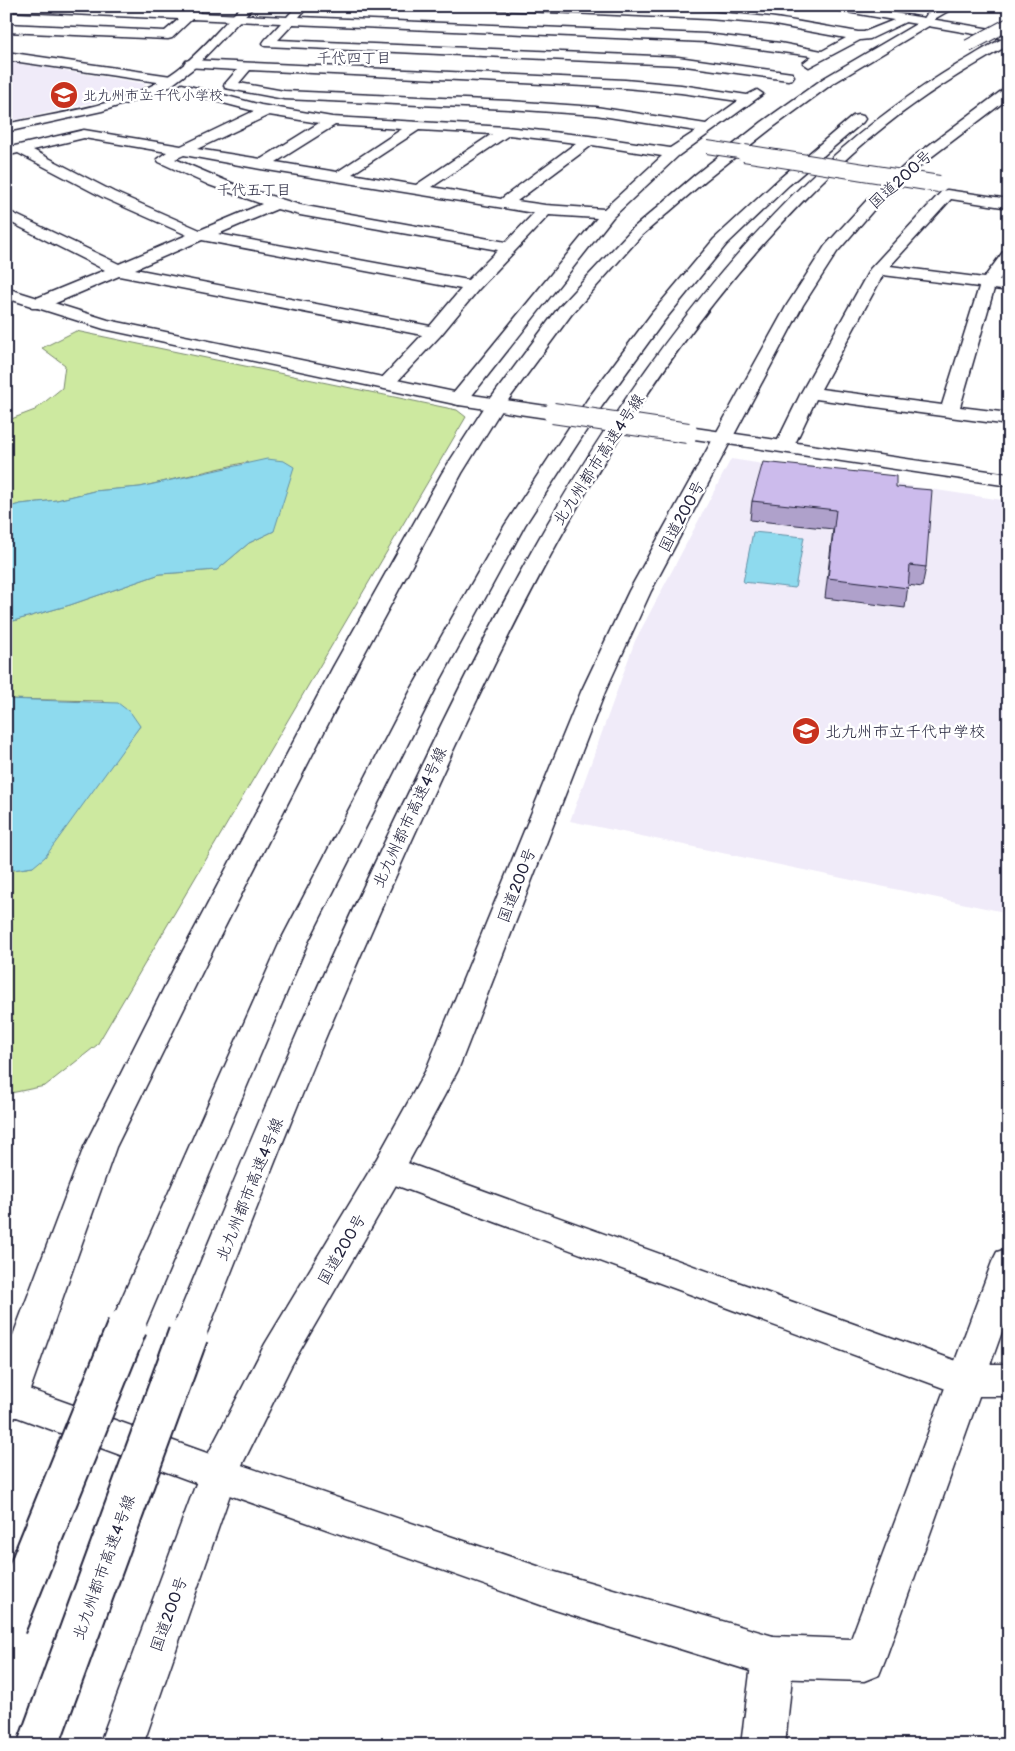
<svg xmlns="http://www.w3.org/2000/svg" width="1015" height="1751" font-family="Pangolin,'Klee One',sans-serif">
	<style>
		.built { fill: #f0ebf9 }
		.green { fill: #cde9a0; stroke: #78866e }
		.water { fill: #8edaee; stroke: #6390a6 }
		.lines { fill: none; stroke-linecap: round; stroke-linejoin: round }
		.minor-casing { stroke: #22223b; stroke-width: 3 }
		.tertiary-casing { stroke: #22223b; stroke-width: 3 }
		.secondary-casing { stroke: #22223b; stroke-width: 3 }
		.trunk-casing { stroke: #22223b; stroke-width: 3 }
		.motorway-casing { stroke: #22223b; stroke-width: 3 }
		.minor { fill: #fff; fill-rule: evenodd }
		.tertiary { fill: #fff; fill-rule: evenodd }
		.secondary { fill: #fff; fill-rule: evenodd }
		.trunk { fill: #fff; fill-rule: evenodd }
		.motorway { fill: #fff; fill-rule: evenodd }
		.minor-bridge-far1-casing { stroke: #22223b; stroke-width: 14; stroke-linecap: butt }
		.minor-bridge-casing { stroke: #22223b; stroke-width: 18; stroke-linecap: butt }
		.tertiary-bridge-casing { stroke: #22223b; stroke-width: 22; stroke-linecap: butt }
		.motorway-bridge-far1-casing { stroke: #22223b; stroke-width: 14; stroke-linecap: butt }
		.motorway-bridge-casing { stroke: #22223b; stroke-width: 43; stroke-linecap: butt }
		.minor-bridge-far1 { stroke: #fff; stroke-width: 12 }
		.minor-bridge { stroke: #fff; stroke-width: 16 }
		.tertiary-bridge { stroke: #fff; stroke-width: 20 }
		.motorway-bridge-far1 { stroke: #fff; stroke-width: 12 }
		.motorway-bridge { stroke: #fff; stroke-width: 39 }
		.wall { fill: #afa1cb; stroke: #22223b }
		.building { fill: #ccbbec; stroke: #22223b }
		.labels { text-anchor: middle; stroke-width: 5; stroke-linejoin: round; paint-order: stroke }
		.far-poi-label { font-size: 14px; fill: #22223b; stroke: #fff; text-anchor: start }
		.far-neighbourhood-label { font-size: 15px; fill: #22223b; stroke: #fff }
		.street-label { font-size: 16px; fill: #22223b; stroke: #fff }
		.poi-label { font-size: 16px; fill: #22223b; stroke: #fff; text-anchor: start }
	</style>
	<rect width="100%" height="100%" fill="#fff"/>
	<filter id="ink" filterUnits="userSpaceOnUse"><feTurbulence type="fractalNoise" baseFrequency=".02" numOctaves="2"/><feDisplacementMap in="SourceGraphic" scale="10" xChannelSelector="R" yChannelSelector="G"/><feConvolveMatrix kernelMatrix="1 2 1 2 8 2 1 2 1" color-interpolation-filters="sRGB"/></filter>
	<g filter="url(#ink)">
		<g class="built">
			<polygon points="6,62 47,68 147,84 136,91 109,99 6,122"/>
			<polygon points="731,459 1009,501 1009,913 570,821 635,641"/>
		</g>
		<polygon class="green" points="76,331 457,410 466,417 97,1045 45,1086 6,1094 6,871 33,867 140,726 103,701 6,699 6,623 70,605 160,574 217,570 249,543 274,531 247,462 140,487 94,491 57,500 20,504 6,508 6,421 35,410 62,388 65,365 42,348"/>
		<g class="water">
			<polygon points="267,459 284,461 294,467 274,531 249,543 217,570 160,574 70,605 6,623 6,508 20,504 57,500 94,491 140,487"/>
			<polygon points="753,532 804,537 795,588 743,582"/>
			<polygon points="6,699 118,703 131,713 140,726 45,857 33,867 6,871"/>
		</g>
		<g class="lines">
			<defs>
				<g id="minor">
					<path d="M6,6L186,12L192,7L199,6L202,9L199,13L287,17L294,9L298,8L304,11L299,17L706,34L780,43L822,51L846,38L769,24L708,19L482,9L477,6C573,6 672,6 768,17C798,21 828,27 858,32H864L904,16H912L914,18L870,39L860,40L809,67L803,63L812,56L706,42L293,24L278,40L678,57L792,73L794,76L792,79L788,80L678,65L265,46L263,43L265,40L281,23L192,19L172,38L168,39L6,32V24L165,31L179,19L6,11Z"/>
					<polygon points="6,52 171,76 177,80 171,84 6,60"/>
					<path d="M190,60L625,80L681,85L747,95L757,90L763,94L678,156L613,217L466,403L459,405L452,403L450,399L452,395L597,218L549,215L478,290L440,336L393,386L387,387L381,386L378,382L422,335L119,276L44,308H32L30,304L32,300L105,270L6,220V210L119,264L187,235L104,198L18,153L6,156V148L84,130L181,146L254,111L177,91L176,88L182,84L261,105L332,117L506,127L589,136L670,148L696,131L596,115L509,109L284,99L225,88L224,85L237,70L186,67L184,64L186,61ZM250,70L625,88L681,93L738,101L706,124L596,107L509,101L284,91L239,83ZM269,115L319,123L261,159L197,149ZM335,125L402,129L337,172L276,162ZM419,130L492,134L416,185L352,174ZM509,135L576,143L501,199L432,187ZM84,138L167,152L157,159L159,162L209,185L262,204L200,230L114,192L33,150ZM592,145L662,156L604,209L545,205L517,201ZM184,155L261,169L534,213L506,242L300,205L236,185L175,159ZM277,209L300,215L498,250L468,280L218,234ZM202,240L461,289L430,326L135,269Z"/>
					<path d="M947,190L1009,199V208L951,199L890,266L984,278L1003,252L1009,250V266L999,280L1009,281V291L994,289L960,407L1009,413V425L816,399L792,450L785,452L778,450L775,446L801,393L870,269L942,191ZM883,275L979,287L942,405L821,389Z"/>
					<polygon points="388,1156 965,1364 1009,1364 1009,1396 965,1396 376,1178 372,1169 376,1160"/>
					<polygon points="773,1636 788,1642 794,1657 785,1745 741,1745 752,1657 758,1642"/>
				</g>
				<g id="tertiary">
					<path d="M242,6H254L194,68L169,87L149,96L102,111L6,132V124C62,112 129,106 177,70C201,52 220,27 242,6Z"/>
					<polygon points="6,288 108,320 459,393 553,407 560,409 562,413 560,417 553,419 459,405 104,329 6,298"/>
					<polygon points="688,427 1009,474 1009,486 681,437 678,433 681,429"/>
					<polygon points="1009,1248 1009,1312 885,1660 879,1675 864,1681 773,1678 555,1610 218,1491 6,1413 6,1381 218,1457 555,1572 773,1636 851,1639 992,1262 997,1252"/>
				</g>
				<polygon id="secondary" points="825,6 852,6 1009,32 1009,40 830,9"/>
				<g id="trunk">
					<polygon points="942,6 957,6 936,18 932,24 832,84 772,128 706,180 641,236 571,315 503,407 462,473 357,667 207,962 116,1147 25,1404 19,1416 6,1420 6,1354 84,1147 177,962 333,667 442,473 486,405 559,307 631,230 696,174 762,122 824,78 923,20 927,14"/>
					<polygon points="1009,88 1009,98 926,161 877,206 837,252 803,305 651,591 605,692 458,1070 400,1178 291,1366 236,1477 143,1745 99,1745 204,1462 265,1344 376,1160 426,1070 581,692 629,591 787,305 825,246 867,200 916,155 1004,89"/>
				</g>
				<g id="motorway">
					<path d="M1009,36V45C966,69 924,95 885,126C840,161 800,203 762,245C622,403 526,592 438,783C398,870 359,957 322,1046C282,1142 245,1239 206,1335L201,1346L188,1350L175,1346L170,1335C211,1238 250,1140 293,1043C332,953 373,865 416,777C523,553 643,332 827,162C869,124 912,92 960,63C976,54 992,43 1009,36Z"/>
					<polygon points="858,115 863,116 865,119 863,122 789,185 726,245 664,321 602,406 525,525 436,688 308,942 140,1338 127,1342 114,1338 109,1327 280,942 412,688 505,525 587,400 652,313 714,239 779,179 853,116"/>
				</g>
			</defs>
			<use href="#minor" class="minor-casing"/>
			<use href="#tertiary" class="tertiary-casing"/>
			<use href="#secondary" class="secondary-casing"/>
			<use href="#trunk" class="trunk-casing"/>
			<use href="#motorway" class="motorway-casing"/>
			<use href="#minor" class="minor"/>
			<use href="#tertiary" class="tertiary"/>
			<use href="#secondary" class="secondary"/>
			<use href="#trunk" class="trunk"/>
			<use href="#motorway" class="motorway"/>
			<defs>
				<polyline id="minor-bridge-far1" points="707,147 752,154"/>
				<polyline id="minor-bridge" points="744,153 939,184"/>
				<polyline id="tertiary-bridge" points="553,413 688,433"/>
				<polyline id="motorway-bridge-far1" points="968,46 1009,24"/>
				<g id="motorway-bridge">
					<polyline points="6,1626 127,1327"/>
					<polyline points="38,1745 188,1335"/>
				</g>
			</defs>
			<use href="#minor-bridge-far1" class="minor-bridge-far1-casing"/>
			<use href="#minor-bridge" class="minor-bridge-casing"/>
			<use href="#tertiary-bridge" class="tertiary-bridge-casing"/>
			<use href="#motorway-bridge-far1" class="motorway-bridge-far1-casing"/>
			<use href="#motorway-bridge" class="motorway-bridge-casing"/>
			<use href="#minor-bridge-far1" class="minor-bridge-far1"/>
			<use href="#minor-bridge" class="minor-bridge"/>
			<use href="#tertiary-bridge" class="tertiary-bridge"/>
			<use href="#motorway-bridge-far1" class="motorway-bridge-far1"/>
			<use href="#motorway-bridge" class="motorway-bridge"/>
		</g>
		<polygon class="wall" points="896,487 926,567 922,587 908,585 905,608 825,598 833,529 750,520 752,501"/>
		<polygon class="building" points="763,462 896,476 896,487 932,490 926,567 910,565 908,588 828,578 836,510 752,501"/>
	</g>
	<defs>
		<symbol id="school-disc" viewBox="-11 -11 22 22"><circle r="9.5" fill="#c8321e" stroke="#fff"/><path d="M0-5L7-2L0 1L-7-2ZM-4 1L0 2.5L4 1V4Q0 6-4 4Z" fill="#fff"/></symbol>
	</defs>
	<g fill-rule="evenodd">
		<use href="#school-disc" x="48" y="79" width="32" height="32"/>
		<use href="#school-disc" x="790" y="715" width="32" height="32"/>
	</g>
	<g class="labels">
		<g class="far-poi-label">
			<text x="83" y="100">北九州市立千代小学校</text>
		</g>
		<g class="far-neighbourhood-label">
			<text x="354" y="63">千代四丁目</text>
			<text x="254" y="195">千代五丁目</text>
		</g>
		<g class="street-label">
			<text transform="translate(900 179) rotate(-42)" y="6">国道200号</text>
			<text transform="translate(598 459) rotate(-57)" y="6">北九州都市高速4号線</text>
			<text transform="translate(681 516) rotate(-62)" y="6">国道200号</text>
			<text transform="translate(409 817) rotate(-65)" y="6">北九州都市高速4号線</text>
			<text transform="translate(516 885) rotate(-69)" y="6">国道200号</text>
			<text transform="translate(249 1189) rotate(-68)" y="6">北九州都市高速4号線</text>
			<text transform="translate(341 1249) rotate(-60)" y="6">国道200号</text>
			<text transform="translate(103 1567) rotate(-70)" y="6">北九州都市高速4号線</text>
			<text transform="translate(168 1614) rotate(-70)" y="6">国道200号</text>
		</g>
		<g class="poi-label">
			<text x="825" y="737">北九州市立千代中学校</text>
		</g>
	</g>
	<rect width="1015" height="1751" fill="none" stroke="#fff" stroke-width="25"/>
	<rect x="12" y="12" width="990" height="1726" fill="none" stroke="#22223b" stroke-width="2" filter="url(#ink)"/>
</svg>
